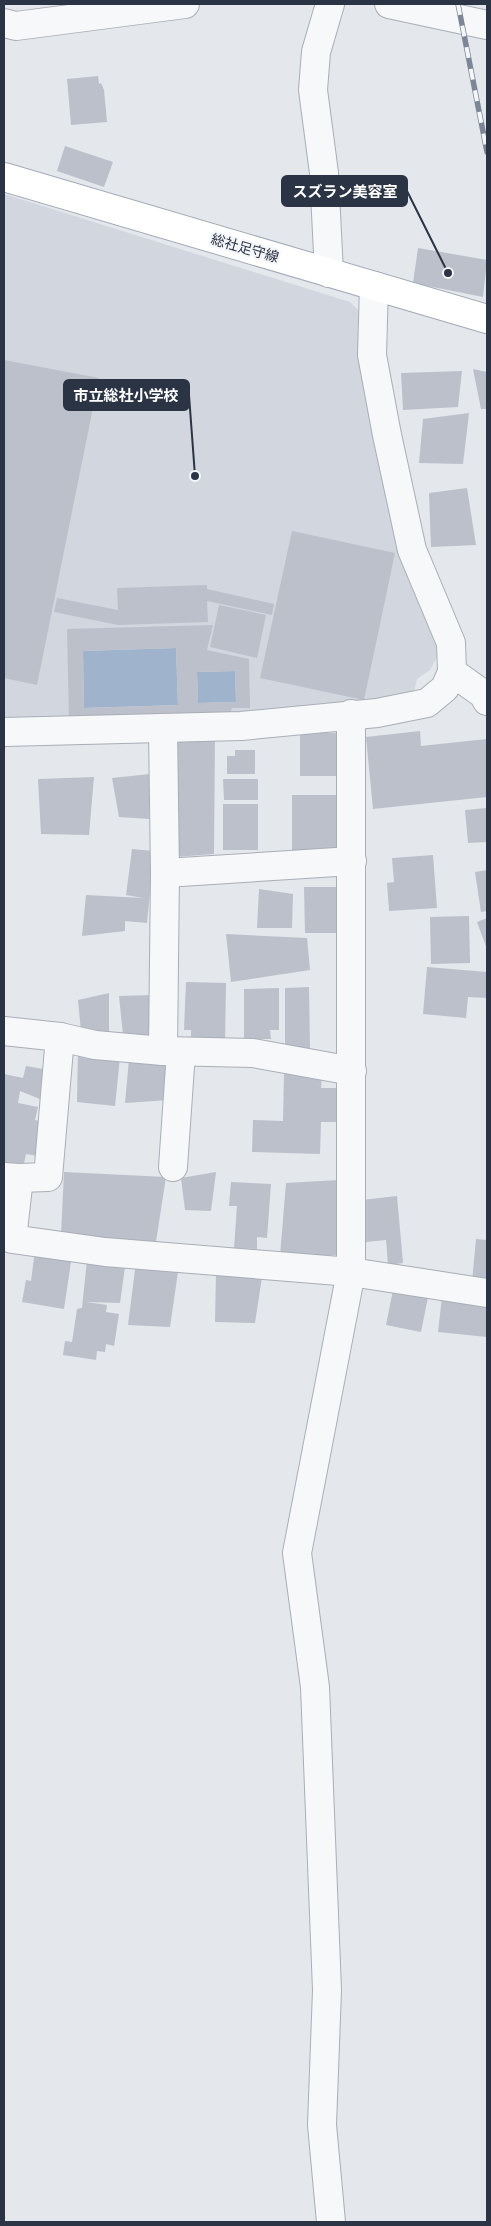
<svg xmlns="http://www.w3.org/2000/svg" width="491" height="2226" font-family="Ubuntu,'Noto Sans JP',sans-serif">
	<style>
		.built { fill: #d2d6de }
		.water { fill: #9fb4cc }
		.building { fill: #bbc0ca; fill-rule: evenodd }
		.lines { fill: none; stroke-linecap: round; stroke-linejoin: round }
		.minor-casing { stroke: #a9aeb7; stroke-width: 30 }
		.major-casing { stroke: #a3abb8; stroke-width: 30 }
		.minor { stroke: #f7f8fa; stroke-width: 28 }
		.major { stroke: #fff; stroke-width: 28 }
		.rail-casing { stroke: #7d8696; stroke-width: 5.5 }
		.rail { stroke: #f4f6f9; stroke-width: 4; stroke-dasharray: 11; stroke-linecap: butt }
		.labels { text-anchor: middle; stroke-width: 4.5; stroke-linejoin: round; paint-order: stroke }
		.street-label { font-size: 14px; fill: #2b3445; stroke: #f4f6f9 }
		.leader { fill: none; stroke: #2b3445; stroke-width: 2 }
		.callout-dot { fill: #2b3445; stroke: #f4f6f9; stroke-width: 2 }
		.callout { fill: #2b3445; stroke: #2b3445; stroke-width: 2 }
		.callout-label { font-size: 15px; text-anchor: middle; font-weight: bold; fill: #fff }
	</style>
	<rect width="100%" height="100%" fill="#e4e7ec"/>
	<polygon class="built" points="4,194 350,302 361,313 439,644 437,657 430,670 417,679 413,696 237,713 4,723"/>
	<g class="water">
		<polygon points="176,648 178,705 84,708 83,651"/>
		<polygon points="235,671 236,702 198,703 197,672"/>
	</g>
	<g class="building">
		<polygon points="98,76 99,84 101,83 104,90 107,122 71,125 67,79"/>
		<polygon points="65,146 113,162 104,187 57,171"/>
		<polygon points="418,248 487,260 483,297 413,283"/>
		<polygon points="4,360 99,378 37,685 4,678"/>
		<polygon points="473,369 487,372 487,409 481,409"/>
		<polygon points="462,371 458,407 403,410 401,373"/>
		<polygon points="469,413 463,464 419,463 423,419"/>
		<polygon points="467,488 476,545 431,547 429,493"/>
		<polygon points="292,531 395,553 364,700 260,678"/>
		<polygon points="207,585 207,589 274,604 272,615 207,601 208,622 118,625 54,612 57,598 118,610 117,588"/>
		<polygon points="219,605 266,615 257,658 210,647"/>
		<path d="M213,625L207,650L249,659L250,708H232L229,715L69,719L67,629ZM176,648L178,705L84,708L83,651ZM235,671L236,702L198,703L197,672Z"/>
		<polygon points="420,731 421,746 487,739 487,797 373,809 366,737"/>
		<polygon points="300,732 336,733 336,776 300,776"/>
		<polygon points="173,733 215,733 214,854 176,857"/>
		<polygon points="235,750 255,750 255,774 227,774 227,756 235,756"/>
		<polygon points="150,774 149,819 119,817 112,778"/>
		<polygon points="94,777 89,835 41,834 38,779"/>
		<polygon points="223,779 258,779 258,800 224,800"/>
		<polygon points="292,795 338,795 338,852 292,853"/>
		<rect x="223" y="804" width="35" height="46"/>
		<polygon points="487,808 487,842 468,843 465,810"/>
		<polygon points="132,849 154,851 147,923 125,921 125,931 82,936 86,895 143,898 126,895"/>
		<polygon points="433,855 437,908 389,911 387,883 394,882 392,858"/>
		<polygon points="487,870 487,911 481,912 475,872"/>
		<polygon points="304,887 337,887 337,933 305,933"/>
		<polygon points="259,889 293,894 292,928 257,928"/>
		<polygon points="469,916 470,963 431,964 430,917"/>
		<polygon points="487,918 487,949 477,922"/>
		<polygon points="226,934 307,938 310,970 231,982"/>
		<polygon points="427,967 487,972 486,998 468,997 466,1018 423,1014"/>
		<polygon points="186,982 226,983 225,1045 191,1044 191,1030 184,1030"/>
		<polygon points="309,987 310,1050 285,1050 285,988"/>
		<polygon points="279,988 279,1030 270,1030 271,1039 244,1039 244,989"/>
		<polygon points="109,993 109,1032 81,1032 78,1000"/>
		<polygon points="152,995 148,1039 123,1035 119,996"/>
		<polygon points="78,1050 120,1057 115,1106 77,1102"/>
		<polygon points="129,1059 179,1065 169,1100 125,1103"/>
		<polygon points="26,1066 49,1070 45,1101 20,1091 18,1103 38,1107 35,1120 49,1123 43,1157 26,1154 22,1173 4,1170 4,1074 23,1078"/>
		<polygon points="284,1074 322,1075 321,1088 341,1088 340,1122 321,1122 320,1154 252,1152 253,1120 283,1121"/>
		<polygon points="64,1172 166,1177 155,1248 61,1235"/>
		<polygon points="216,1172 211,1211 185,1210 181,1178"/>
		<polygon points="339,1180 342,1255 280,1256 286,1183"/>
		<polygon points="231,1182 271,1184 267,1238 257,1237 257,1249 234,1248 237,1206 229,1206"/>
		<polygon points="397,1196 403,1263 388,1265 386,1240 366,1242 362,1200"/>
		<polygon points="476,1239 487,1240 487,1284 472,1282"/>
		<polygon points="35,1250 72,1255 64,1309 22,1302 26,1280 31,1281"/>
		<polygon points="88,1250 126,1260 120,1303 86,1302 107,1305 106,1312 119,1314 114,1346 106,1344 105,1352 97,1351 96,1360 63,1355 65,1341 72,1342 77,1309 82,1308"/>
		<polygon points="136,1262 179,1265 170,1327 128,1325"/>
		<polygon points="216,1274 262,1277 255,1323 215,1322"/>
		<polygon points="394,1285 429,1292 421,1332 386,1325"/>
		<polygon points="442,1297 487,1304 487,1337 438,1332"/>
	</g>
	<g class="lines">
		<defs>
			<g id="minor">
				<polyline points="389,4 487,25"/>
				<polyline points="4,23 16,26 185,4"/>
				<polyline points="329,273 324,173 313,90 316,52 330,4"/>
				<polyline points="452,672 483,694 487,701"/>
				<polyline points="163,728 165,873 163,1051"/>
				<polyline points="4,732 241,726 377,713 427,703 445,688 452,672 451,643 412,550 387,435 372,355 374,286"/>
				<polyline points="165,873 352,861"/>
				<polyline points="4,1031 60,1037 95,1045 163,1051 253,1053 352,1071"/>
				<polyline points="173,1167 181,1052"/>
				<polyline points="4,1177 19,1178 12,1239 105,1252 351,1272 487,1293"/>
				<polyline points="19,1178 48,1177 60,1037"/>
				<polyline points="331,2222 322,2125 327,1990 315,1687 297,1553 351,1272 351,714"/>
			</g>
			<polyline id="major" points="4,177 487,319"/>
		</defs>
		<use href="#minor" class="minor-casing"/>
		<use href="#major" class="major-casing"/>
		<use href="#minor" class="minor"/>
		<use href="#major" class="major"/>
		<defs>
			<polyline id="rail" points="458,4 487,152"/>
		</defs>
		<use href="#rail" class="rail-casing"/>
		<use href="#rail" class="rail"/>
	</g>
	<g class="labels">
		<g class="street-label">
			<text transform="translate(245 248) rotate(16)" y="5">総社足守線</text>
		</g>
	</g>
	<path class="leader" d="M448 273L407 191M195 476L189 395"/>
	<g class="callout-dot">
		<circle cx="448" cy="273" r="5"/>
		<circle cx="195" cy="476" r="5"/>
	</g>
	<g class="callout">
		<rect x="282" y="176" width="125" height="30" rx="5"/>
		<rect x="64" y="380" width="125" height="30" rx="5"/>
	</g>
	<g class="callout-label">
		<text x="345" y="197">スズラン美容室</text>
		<text x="126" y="401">市立総社小学校</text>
	</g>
	<rect width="491" height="2226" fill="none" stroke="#2b3445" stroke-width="10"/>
</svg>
